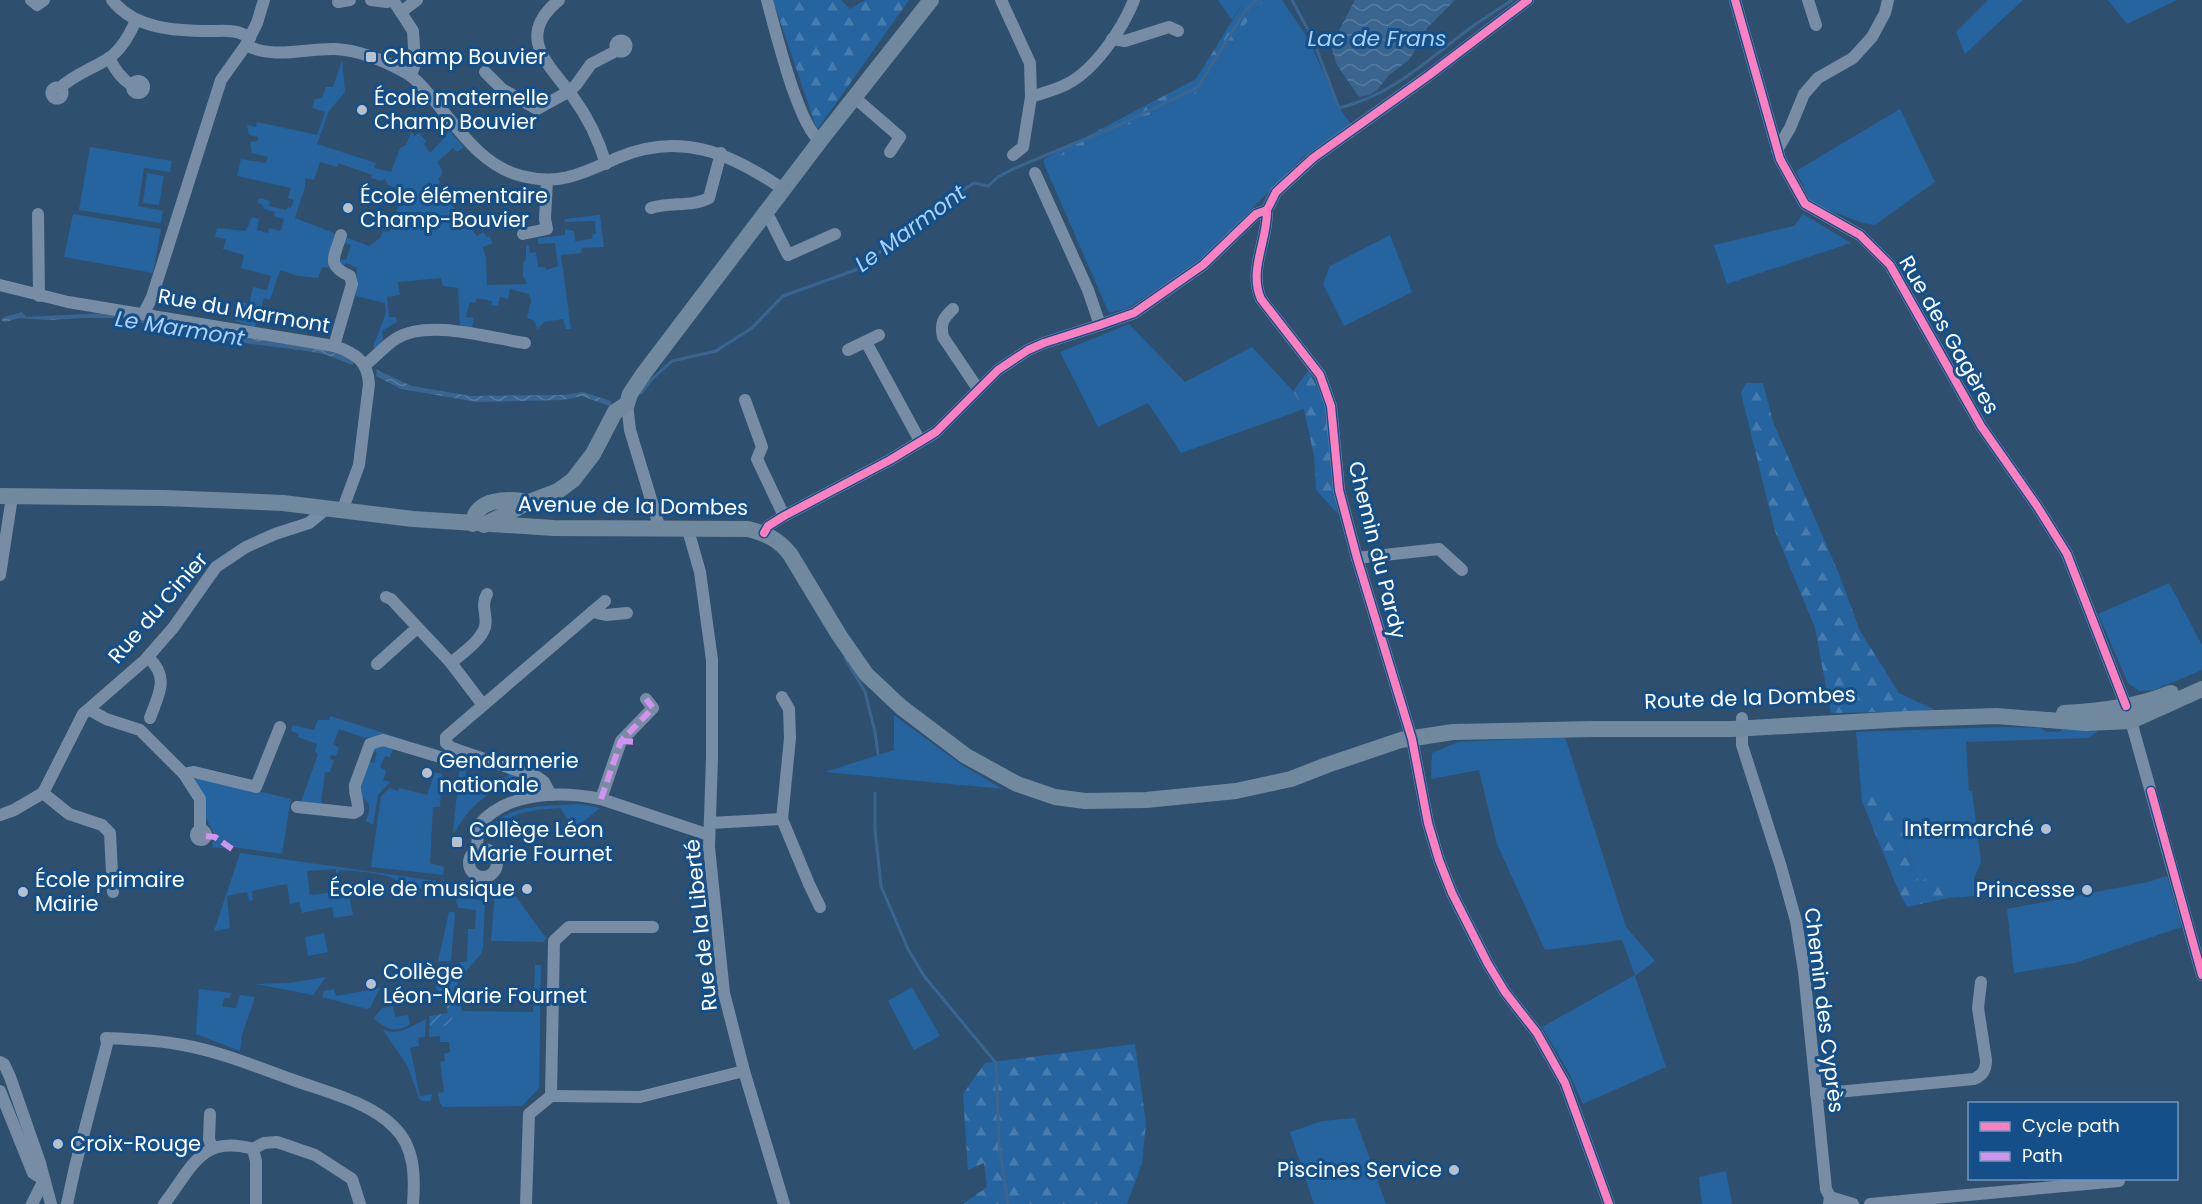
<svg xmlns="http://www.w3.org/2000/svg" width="2202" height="1204" font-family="Poppins,sans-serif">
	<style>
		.green { fill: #25649f }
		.forest { fill: url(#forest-firs) }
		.garden { fill: url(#garden-furrows) }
		.water { fill: url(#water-waves) }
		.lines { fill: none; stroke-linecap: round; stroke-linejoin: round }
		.stream { stroke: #3a658f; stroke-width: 3 }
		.street { stroke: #768da5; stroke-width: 12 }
		.secondary { stroke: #71899f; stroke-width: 16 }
		.quiet { stroke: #d193ec; stroke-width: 6; stroke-dasharray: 12 6; stroke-linecap: butt }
		.cycleway-casing { stroke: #144f8a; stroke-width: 11 }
		.cycleway { stroke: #ff80c0; stroke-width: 8 }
		.poi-dot { fill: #b6c1cd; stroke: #144f8a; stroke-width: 2 }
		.labels { text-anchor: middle; stroke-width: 6; stroke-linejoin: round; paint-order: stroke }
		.poi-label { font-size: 21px; fill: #fff; stroke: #144f8a; text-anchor: start }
		.street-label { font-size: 21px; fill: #fff; stroke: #144f8a }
		.water-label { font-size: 22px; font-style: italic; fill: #a7d1f7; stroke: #144f8a }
	</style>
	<defs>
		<pattern id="forest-firs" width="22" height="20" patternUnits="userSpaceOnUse" patternTransform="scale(1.5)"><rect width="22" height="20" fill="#25649f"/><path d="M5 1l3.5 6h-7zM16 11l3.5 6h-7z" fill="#467bad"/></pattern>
		<pattern id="garden-furrows" width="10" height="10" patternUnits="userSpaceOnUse" patternTransform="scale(1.5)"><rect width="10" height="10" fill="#25649f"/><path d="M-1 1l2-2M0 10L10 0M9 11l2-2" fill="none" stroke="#467bad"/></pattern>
		<pattern id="water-waves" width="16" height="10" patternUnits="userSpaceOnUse" patternTransform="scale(1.5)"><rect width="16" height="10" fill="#3a658f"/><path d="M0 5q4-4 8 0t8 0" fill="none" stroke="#587ca0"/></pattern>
	</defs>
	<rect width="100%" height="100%" fill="#2f4f6f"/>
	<g class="green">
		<polygon points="1218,0 1245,0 1232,20"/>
		<polygon points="1264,0 1282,0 1309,40 1339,108 1351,124 1303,157 1201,261 1128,308 1109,313 1044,164 1203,90 1254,11"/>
		<polygon points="1988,0 2023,0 1965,54 1956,32"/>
		<polygon points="2108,0 2177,0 2127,24"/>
		<path d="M342,60L345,92L329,111L317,144L376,163L374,168L391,172L400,148L406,145L411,132L415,136L419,133L426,141L424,144L430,153L444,138L449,130L464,147L457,152L453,148L437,162L442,170V175L438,179L440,182L438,187L477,236L483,232L487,237L489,236L493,243L483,247L486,258L487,285L527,284L523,276V262L526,259V245L529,246L530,253L536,252L538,267H545L546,270L558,266L555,243L538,244V238L565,235V229L574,231L575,241L592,239L593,234H596L595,221L565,222L564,219L600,215L604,247L582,248L581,253L561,255L571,329H566L563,319L544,322L537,330L535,321L527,318L531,301L529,294L510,289L508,299L500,297L498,306L492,305V301L477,298L475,303L470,302L466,317L474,318L472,328L460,326L458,288L443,286L441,278L398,282L400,295L387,297L389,317H396L397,322L382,331L383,340L376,349L373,347L386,313L385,303L356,296L357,268L346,263L341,269L339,259L346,260L351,245L343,243L345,237L369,246L380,238L383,231L389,232L402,196L409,198L407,192L388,185L385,179L381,181L371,178L372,175L338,163L337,167L320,162L314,180L305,178V187L295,218L334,233C337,245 328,256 329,268L322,267L318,278L298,276L280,270L270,300L264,298L255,327L235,321L238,301L249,304L253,287L267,290L271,276L241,268L244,255L223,249L226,239L215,237L217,228L246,231L252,217L259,219L257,230L268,233L269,228L281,231L284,219L274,216L275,212L264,209L263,205L257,202L260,198L270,201L269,206L286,210L288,207L291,208L294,200L288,198L291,188L237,176L241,159L266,163L268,157L252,153L250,142L257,141L258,137L249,135L247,125L256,127L257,122L317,135L325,112L312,108L315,99L322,98L326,87H333Z"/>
		<polygon points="1900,109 1935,182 1875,225 1863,223 1812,204 1796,171"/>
		<polygon points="90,147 172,161 170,172 144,168 138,206 163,211 161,223 79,210"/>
		<polygon points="147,173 164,176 159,205 143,203"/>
		<polygon points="73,214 161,229 153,273 64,257"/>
		<polygon points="1803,214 1851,243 1727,284 1714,245 1794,226"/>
		<polygon points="1390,235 1412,292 1344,326 1323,284 1330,266"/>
		<polygon points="1129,324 1185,382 1252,347 1293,391 1304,409 1181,453 1148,403 1098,427 1060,352"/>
		<polygon points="2169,583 2202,645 2202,670 2154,690 2139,691 2128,683 2098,614"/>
		<polygon points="894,715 962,765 1003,789 825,772 894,750"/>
		<polygon points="330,716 409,741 380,736 365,738 339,729 333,744 339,748 336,756 331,755 330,759 334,760 330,772 325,772 321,804 301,802 318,754 315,752 317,744 298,737 299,734 291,731 293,725 314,730 318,720 329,720"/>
		<polygon points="2002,727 2041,728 2046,732 2059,732 2064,728 2096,729 2097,732 2088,738 1966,742 1969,791 1972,791 1981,862 1974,878 1974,896 1948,898 1933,877 1919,882 1894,809 1876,784 1861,788 1856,732"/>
		<polygon points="1565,737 1626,927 1655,961 1635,976 1666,1067 1583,1104 1569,1073 1542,1027 1635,975 1622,940 1545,950 1497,844 1479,770 1431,779 1432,753 1458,742"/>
		<path d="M376,744L393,749L390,757L385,756L380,767L386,771L383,780L390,782L378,795L373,825L366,821C373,803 368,805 358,792L368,761L374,763L377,753L372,750Z"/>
		<path d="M469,759L464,782L466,783L482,789L484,782L492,784L494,779L507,777L509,773L532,780L534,783C527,784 518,783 511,785C486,791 467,810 455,832H453L460,764L464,760Z"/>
		<polygon points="435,772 442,774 440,807 433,807 430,863 444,867 443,875 371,867 381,796 390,788 398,791 399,788 427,795"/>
		<polygon points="197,777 291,799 282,854 232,847 228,849 212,847 214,834 203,812 195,781"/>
		<path d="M579,804L600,808L574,829L560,808C537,810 512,810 496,829L498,832L492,830L491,828C508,803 552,806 579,804Z"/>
		<path d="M240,853L443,882C425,898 406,882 387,876C372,872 355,871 340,870L336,874V869L307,871L310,895L334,892L336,895L349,893L353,915L334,918L332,907L302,913L299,902L290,904L287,884L252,891L253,900L249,901L247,892L227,896L230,928L214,931Z"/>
		<polygon points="2167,876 2182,927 2075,963 2014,973 2007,909 2148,882"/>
		<polygon points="506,883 546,938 544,942 491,941 495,891"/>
		<polygon points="457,897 485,901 483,947 481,954 464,973 461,973 460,962 467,962 468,929 475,929 476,910 459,908 456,901"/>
		<polygon points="449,912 454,912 455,914 451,961 438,961"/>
		<polygon points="324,933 328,952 308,956 305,937"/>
		<polygon points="535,965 541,965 539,1088 522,1106 443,1107 440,1103 438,1093 444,1092 440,1062 445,1061 444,1054 450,1052 449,1042 440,1042 440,1036 429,1037 429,1029 452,1024 445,996 442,996 436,988 438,967 444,967 447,973 450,969 456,974 462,1011 533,1012"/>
		<polygon points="326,977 313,995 256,984 289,983"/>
		<polygon points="912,987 940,1036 914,1050 888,1001"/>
		<polygon points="380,988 370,1008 367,1009 322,997 324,991 334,989 336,996"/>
		<polygon points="199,989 231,993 230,998 224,998 222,1007 236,1008 240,995 255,997 242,1035 240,1051 196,1034"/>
		<path d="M393,1006L395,1017L408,1015L410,1024C397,1034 384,1029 374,1018L382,1008Z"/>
		<path d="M426,1019L425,1037L418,1038L419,1046L410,1048L420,1096L432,1094L431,1101H422L419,1098L407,1065L383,1030C400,1036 411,1026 426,1019Z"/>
		<polygon points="1355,1118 1386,1204 1314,1204 1290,1132 1323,1121"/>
		<polygon points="1726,1171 1732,1204 1702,1204 1699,1177"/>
	</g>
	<g class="forest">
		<polygon points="773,0 841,0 850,9 865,0 909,0 817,130"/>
		<polygon points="1245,0 1264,0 1254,11 1203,90 1044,164 1044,159 1196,79"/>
		<polygon points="1309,370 1328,410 1331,473 1338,514 1316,490 1314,456 1304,410 1293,391"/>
		<polygon points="1746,383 1763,383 1773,422 1839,574 1860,631 1899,693 1937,711 1831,713 1815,628 1775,531 1741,393"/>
		<polygon points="1877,783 1894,809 1919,882 1933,876 1948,898 1907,907 1899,892 1862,801 1861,788"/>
		<polygon points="1135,1044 1146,1123 1142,1163 1127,1204 963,1204 987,1187 984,1163 968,1170 963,1094 985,1063"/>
	</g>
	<polygon class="garden" points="445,995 453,1007 452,1024 430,1029 429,1016 448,1013"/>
	<g class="water">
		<polygon points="1355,0 1455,0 1428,27 1409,60 1389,75 1377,90 1369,95 1359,97 1337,65 1331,46"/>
		<polygon points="22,312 26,317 106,313 328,351 354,360 353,365 324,354 300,350 221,340 119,318 83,318 49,320 19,318 5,322 1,320 4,317"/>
		<polygon points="377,370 412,386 470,396 564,395 583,392 611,401 612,407 582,396 563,400 477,402 401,389 376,376"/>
	</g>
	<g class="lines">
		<g class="stream">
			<path d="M1292,0L1312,37L1339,108C1395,94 1428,59 1473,26C1486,17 1499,9 1512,0"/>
			<polyline points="641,393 652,379 672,361 716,351 752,328 783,296 864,267 909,224 974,183 988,186 998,177 1015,168 1119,125 1198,87 1245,11 1256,0"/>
			<polyline points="845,658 865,692 875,732 878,754"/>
			<polyline points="875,793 875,829 881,886 908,949 924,976 996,1063 999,1144 1008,1204"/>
		</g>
		<g class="street">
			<polyline points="31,0 37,5 44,0"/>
			<path d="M112,0C135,29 175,31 210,31C225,31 237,29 250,38"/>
			<polyline points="371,0 387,2 393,0"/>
			<polyline points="393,0 413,31 415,64 411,75"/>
			<path d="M559,0C514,37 549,64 573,97C587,116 599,141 606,164"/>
			<path d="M767,0C775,29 798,125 820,141"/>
			<polyline points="1001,0 1030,63 1031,97 1023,147 1013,155"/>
			<polyline points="1735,0 1780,159 1805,204 1860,235 1890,265 1981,426 2037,506 2067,554 2126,706"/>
			<polyline points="1808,0 1816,25"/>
			<polyline points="338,2 350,0"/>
			<polyline points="401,12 417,0"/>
			<polyline points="1112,39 1125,41 1169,27 1178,31"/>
			<circle cx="621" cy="46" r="5.5"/>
			<path d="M246,45C273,60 306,48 335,49C361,50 387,62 408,74C418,80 426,91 434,100C458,129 483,167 522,176C560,186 583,173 617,158C681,131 730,153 783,189"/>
			<path d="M109,58C115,69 121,79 132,85"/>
			<polyline points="485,72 502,89 537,109 568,92 576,85 591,64 618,50"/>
			<circle cx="138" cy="87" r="6"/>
			<circle cx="57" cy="93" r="5.5"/>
			<path d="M60,88C74,74 93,69 109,58C122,49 130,34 136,20"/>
			<path d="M1031,97C1042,93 1056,90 1067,84C1095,70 1123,28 1134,0"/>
			<polyline points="855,98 900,137 890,152"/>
			<polyline points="1777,150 1790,128 1804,94 1818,78 1853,58 1872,37 1885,13 1888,0"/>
			<polyline points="1035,173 1088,290 1100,325"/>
			<path d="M651,208C669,202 693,207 709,198L721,153"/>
			<path d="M1267,210C1268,240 1248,270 1261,299L1320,375L1331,406L1339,490L1357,558L1412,739L1428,823L1439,860L1452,893L1488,964L1505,992L1537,1033L1565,1083L1609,1204"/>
			<polyline points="38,214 39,296"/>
			<polyline points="765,214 770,219 788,255 835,234"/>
			<polyline points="523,234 547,229 545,219 547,180"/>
			<path d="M0,285L68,302L334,346C355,353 368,361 369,384L359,465L342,511"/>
			<path d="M953,309C943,318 940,324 943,337L978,389"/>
			<polyline points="144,313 152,297 221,80 246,45 257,23 264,0"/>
			<polyline points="866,342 920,441"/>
			<path d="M334,346L352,284L350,276C325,265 335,257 341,235"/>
			<polyline points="848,350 879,335"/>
			<path d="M365,365C376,357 385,345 397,338C429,319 489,338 525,343"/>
			<polyline points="745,400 762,447 757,459 784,516"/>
			<polyline points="627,404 630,430 660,529"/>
			<polyline points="688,530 700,572 712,660 712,758 709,847 724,993 744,1071 784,1204"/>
			<polyline points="764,533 768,526 784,516 890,460 936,432 998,370 1028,350 1044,343 1100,325 1134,313 1203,265 1256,214 1267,210 1276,192 1313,158 1428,76 1528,0"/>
			<polyline points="1357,558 1439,549 1462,570"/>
			<polyline points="0,575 12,497"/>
			<polyline points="386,597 391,599 451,663 483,705"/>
			<polyline points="592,612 606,615 627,613"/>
			<path d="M148,657C170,678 159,693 150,718"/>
			<path d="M451,663C461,654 481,641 485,627C488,615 480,606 487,594"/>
			<polyline points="377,664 417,628"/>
			<polyline points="90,710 106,719 140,730 184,774 200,799 200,830"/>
			<polyline points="1742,718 1742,745 1781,867 1796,921 1804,971 1826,1189 1830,1197 1829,1204"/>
			<polyline points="2131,721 2202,975"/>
			<polyline points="184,774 194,772 256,787 280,727"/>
			<polyline points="43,793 69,814 102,825 110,833 113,892"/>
			<polyline points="551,795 544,782 537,777 452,748 446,743 446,737 605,601"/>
			<polyline points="601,799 621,741 653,708 646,699"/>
			<path d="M297,807L354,813L358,811C359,801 354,795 355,785L370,744L383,740L457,762L461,752"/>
			<polyline points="0,815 14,810 43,793 83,714 145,660 173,628 216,567 246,547 275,534 309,523 326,509"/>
			<polyline points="782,819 790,738 789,709 782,697"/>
			<polyline points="710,823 782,819 809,884 820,907"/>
			<circle cx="201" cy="835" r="5"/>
			<circle cx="483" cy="863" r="14"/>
			<path d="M477,850L478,826C506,791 561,791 601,799L709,835"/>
			<polyline points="0,1062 4,1064 10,1077 40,1163 51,1204"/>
			<polyline points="0,1091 33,1173 44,1180 32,1204"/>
			<path d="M1816,1094L1974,1079C1983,1075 1986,1070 1986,1060L1978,1008L1981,982"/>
			<polyline points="551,1096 554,941 569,927 653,927"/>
			<polyline points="551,1096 640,1097 744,1071"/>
			<polyline points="210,1114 209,1139 212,1148"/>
			<polyline points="253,1149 264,1143 277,1142 315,1155 352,1179 360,1204"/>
			<polyline points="1830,1197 1853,1204"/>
			<path d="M67,1204L75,1167L107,1044L106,1038C132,1039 158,1040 183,1045C222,1052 259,1068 296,1081C327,1092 371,1103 394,1127C415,1147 415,1177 413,1204"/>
			<path d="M164,1204C192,1168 201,1134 253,1149L256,1161V1204"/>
			<polyline points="526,1204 529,1114 551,1096"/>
			<polyline points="1870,1204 2119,1181"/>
		</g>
		<g class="secondary">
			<path d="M0,496L164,498L283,503L413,519L554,528L748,529C765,533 778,539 790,554L839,635L866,674L901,707L966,756L1017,784L1055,797L1085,801L1146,800L1236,791L1291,779L1327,765L1401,740L1453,732L1594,729H1732L1907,719L1996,716L2086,723L2131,721L2202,689"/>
			<path d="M473,524C474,498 509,498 528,502"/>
			<polyline points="484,525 529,502 558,491 573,480 593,454 615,412 627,404 630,394 644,373 820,141 931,0"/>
			<path d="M2064,713C2100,711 2137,707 2171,693"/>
		</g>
		<g class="quiet">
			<polyline points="621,741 638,742"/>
			<polyline points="601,799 621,741 653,708 646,699"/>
			<polyline points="206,836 215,837 232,849"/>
		</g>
		<defs>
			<g id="cycleway">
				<polyline points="1735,0 1780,159 1805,204 1860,235 1890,265 1981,426 2037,506 2067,554 2126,706"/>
				<path d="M1267,210C1268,240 1248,270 1261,299L1320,375L1331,406L1339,490L1357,558L1412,739L1428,823L1439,860L1452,893L1488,964L1505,992L1537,1033L1565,1083L1609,1204"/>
				<polyline points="764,533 768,526 784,516 890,460 936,432 998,370 1028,350 1044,343 1100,325 1134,313 1203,265 1256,214 1267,210 1276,192 1313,158 1428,76 1528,0"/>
				<polyline points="2151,791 2202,975"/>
			</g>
		</defs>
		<use href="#cycleway" class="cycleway-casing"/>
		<use href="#cycleway" class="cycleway"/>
	</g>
	<g class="poi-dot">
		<rect x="365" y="51" width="12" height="12" rx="3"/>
		<circle cx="362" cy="110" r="6"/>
		<circle cx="348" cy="208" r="6"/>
		<circle cx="427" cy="773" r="6"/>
		<circle cx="2046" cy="829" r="6"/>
		<rect x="451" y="836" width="12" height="12" rx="3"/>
		<circle cx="527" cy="889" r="6"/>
		<circle cx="2087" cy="890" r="6"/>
		<circle cx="23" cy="892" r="6"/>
		<circle cx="371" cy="984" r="6"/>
		<circle cx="58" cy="1144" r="6"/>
		<circle cx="1454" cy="1170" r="6"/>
	</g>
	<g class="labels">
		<g class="poi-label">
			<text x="383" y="64">Champ Bouvier</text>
			<text x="374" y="105">École maternelle<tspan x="374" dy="24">Champ Bouvier</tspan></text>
			<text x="360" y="203">École élémentaire<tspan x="360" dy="24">Champ-Bouvier</tspan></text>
			<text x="439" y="768">Gendarmerie<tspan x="439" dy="24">nationale</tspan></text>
			<text x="2034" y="836" text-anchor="end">Intermarché</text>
			<text x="469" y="837">Collège Léon<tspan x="469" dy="24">Marie Fournet</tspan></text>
			<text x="35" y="887">École primaire<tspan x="35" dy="24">Mairie</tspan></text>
			<text x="515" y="896" text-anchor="end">École de musique</text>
			<text x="2075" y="897" text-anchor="end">Princesse</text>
			<text x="383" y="979">Collège<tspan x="383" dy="24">Léon-Marie Fournet</tspan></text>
			<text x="70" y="1151">Croix-Rouge</text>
			<text x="1442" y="1177" text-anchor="end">Piscines Service</text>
		</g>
		<g class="street-label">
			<text transform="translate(244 311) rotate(10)" y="7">Rue du Marmont</text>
			<text transform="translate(1949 335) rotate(60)" y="7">Rue des Gagères</text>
			<text transform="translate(633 506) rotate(1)" y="7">Avenue de la Dombes</text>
			<text transform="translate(1377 550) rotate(76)" y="7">Chemin du Pardy</text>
			<text transform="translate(158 608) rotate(-49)" y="7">Rue du Cinier</text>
			<text transform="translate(1750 698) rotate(-2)" y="7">Route de la Dombes</text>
			<text transform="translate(701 925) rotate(-96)" y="7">Rue de la Liberté</text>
			<text transform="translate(1824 1010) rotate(83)" y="7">Chemin des Cyprès</text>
		</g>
		<g class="water-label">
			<text x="1377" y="46">Lac de Frans</text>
			<text transform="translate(910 228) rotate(-36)" y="8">Le Marmont</text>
			<text transform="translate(180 328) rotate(9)" y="8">Le Marmont</text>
		</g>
	</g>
	<rect x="1968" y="1102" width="210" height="78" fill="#144f8a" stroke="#7295b9" stroke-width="1.5"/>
	<rect x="1980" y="1122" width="30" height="9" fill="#ff80c0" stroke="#7295b9" stroke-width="1.5"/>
	<text x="2022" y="1132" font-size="18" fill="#ffffff">Cycle path</text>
	<rect x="1980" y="1152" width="30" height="9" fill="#d193ec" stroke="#7295b9" stroke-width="1.5"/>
	<text x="2022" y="1162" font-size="18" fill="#ffffff">Path</text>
</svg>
